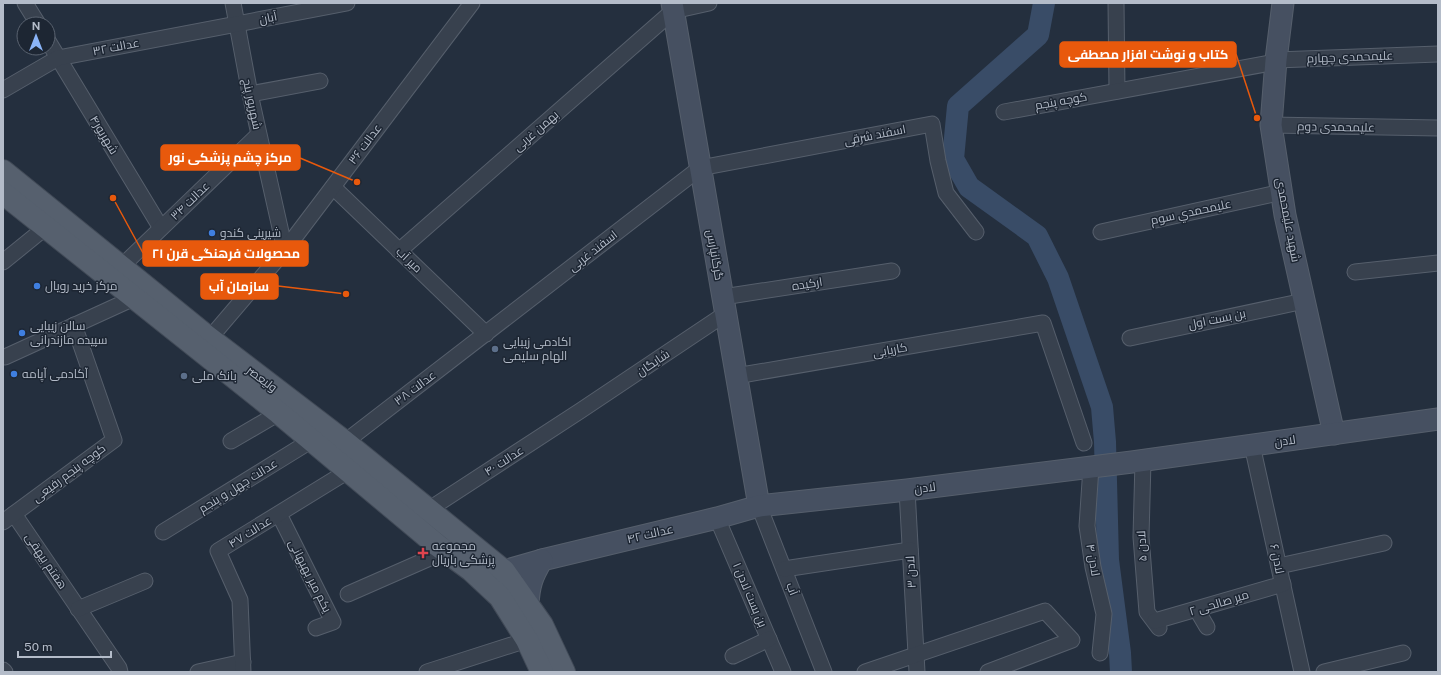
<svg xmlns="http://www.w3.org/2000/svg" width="1441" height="675" font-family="'Public Sans',Cairo,sans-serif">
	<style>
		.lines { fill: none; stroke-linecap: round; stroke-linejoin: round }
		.river { stroke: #394c67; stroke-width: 22 }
		.street-casing { stroke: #565f6c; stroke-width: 17 }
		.secondary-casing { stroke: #565f6c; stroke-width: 23 }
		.primary-casing { stroke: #414a57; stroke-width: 24 }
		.street { stroke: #38414e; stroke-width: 15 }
		.secondary { stroke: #465061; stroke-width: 21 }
		.primary { stroke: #56606e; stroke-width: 22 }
		.shop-dot { fill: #3f7fe0; stroke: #1d2633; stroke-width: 1.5 }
		.service-dot { fill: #5c6f8a; stroke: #1d2633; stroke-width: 1.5 }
		.health-dot { fill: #e0444e; stroke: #1d2633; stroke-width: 1.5 }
		.labels { text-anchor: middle; stroke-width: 3; stroke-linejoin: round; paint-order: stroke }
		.street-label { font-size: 12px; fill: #b4bcc9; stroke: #1d2633 }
		.poi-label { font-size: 12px; fill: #b4bcc9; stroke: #1d2633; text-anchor: start }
		.leader { fill: none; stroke: #e8590c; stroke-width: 1.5 }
		.callout-dot { fill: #e8590c; stroke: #1d2633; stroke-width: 1.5 }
		.callout { fill: #e8590c; stroke: #e8590c; stroke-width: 1.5 }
		.callout-label { font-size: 13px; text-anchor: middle; font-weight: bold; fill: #fff }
	</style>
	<rect width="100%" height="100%" fill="#242f3e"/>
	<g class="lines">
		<polyline class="river" points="1044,3 1038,35 958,106 953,159 969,187 1037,236 1058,278 1102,407 1105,442 1108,560 1120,653 1121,672"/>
		<defs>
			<g id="street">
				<polyline points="25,3 38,24"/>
				<polyline points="233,3 250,94 285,250"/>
				<polyline points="1116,3 1117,91"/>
				<polyline points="48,41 161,228"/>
				<polyline points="1276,60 1438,54"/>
				<polyline points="3,90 58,58 347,3"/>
				<polyline points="250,94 320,81"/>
				<polyline points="1004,112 1276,62"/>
				<polyline points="1271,125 1438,128"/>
				<polyline points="333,187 486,334"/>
				<polyline points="1101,232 1282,192"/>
				<polyline points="399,251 673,11 709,3"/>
				<polyline points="3,262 46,227"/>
				<polyline points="121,267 258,135"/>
				<polyline points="1355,272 1438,263"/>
				<polyline points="723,297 892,271"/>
				<polyline points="1130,338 1304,301"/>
				<polyline points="204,345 285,250 472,3"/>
				<polyline points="5,357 134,298"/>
				<polyline points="736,376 1043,323 1084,443"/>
				<polyline points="231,441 279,413"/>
				<polyline points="345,442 700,168 932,124 938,161 946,193 976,232"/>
				<polyline points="1252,445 1302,672"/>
				<polyline points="1143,461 1141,537 1147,612 1159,628"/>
				<polyline points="1091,467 1087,526 1093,567 1104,614 1100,653"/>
				<polyline points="907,490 917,672"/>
				<polyline points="759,506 824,672"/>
				<polyline points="428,510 580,411 725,314"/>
				<polyline points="14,514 119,668 120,672"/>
				<polyline points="279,514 333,622 316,628"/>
				<polyline points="717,518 783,672"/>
				<polyline points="3,522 114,440 74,325"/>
				<polyline points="163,532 312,440"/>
				<polyline points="1279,566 1384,543"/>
				<polyline points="784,569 910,550"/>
				<polyline points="348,594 446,551"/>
				<polyline points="78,609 145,581"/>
				<polyline points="1197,610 1207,627"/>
				<polyline points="1155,621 1283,584"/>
				<polyline points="733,656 769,639"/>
				<polyline points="3,670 5,672"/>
				<polyline points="198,672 243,662"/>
				<polyline points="243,672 240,600 218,551 348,471"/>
				<polyline points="427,672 527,640"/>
				<polyline points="865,672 1045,611 1072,640 988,672"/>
				<polyline points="1324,672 1403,653"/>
			</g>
			<g id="secondary">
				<polyline points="672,3 759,506"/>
				<polyline points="1283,3 1276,60 1271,125 1285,215 1334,434"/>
				<polyline points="542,560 717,518 759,506 907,490 1132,462 1438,419"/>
				<path d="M504,571L542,560C532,577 529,585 528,605"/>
			</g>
			<g id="primary">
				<polyline points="3,171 209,338 345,442 504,571 542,625 564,672"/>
				<polyline points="3,193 279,413 437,545 471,570 500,597 527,640 542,672"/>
			</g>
		</defs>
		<use href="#street" class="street-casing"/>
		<use href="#secondary" class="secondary-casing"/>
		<use href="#primary" class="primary-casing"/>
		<use href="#street" class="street"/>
		<use href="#secondary" class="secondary"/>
		<use href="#primary" class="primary"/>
	</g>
	<g class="shop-dot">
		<circle cx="212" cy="233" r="4"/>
		<circle cx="37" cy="286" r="4"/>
		<circle cx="22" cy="333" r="4"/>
		<circle cx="14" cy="374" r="4"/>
	</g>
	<g class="service-dot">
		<circle cx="495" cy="349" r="4"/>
		<circle cx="184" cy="376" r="4"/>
	</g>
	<path class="health-dot" d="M421 547h4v4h4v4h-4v4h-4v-4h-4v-4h4z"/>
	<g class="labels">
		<g class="street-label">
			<text transform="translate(268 18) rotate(-11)" y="4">آبان</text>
			<text transform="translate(116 47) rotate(-11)" y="4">عدالت ۳۲</text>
			<text transform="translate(1350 57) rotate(-2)" y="4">علیمحمدی چهارم</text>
			<text transform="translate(1061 101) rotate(-10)" y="4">کوچه پنجم</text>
			<text transform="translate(252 104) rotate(78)" y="4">شهریور پنج</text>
			<text transform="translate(1336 127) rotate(1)" y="4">علیمحمدی دوم</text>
			<text transform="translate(536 131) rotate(-41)" y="4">بهمن غربی</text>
			<text transform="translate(104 135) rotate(59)" y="4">شهریور۴</text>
			<text transform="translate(875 135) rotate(-11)" y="4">اسفند شرقی</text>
			<text transform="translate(365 144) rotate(-53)" y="4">عدالت ۳۶</text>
			<text transform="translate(190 201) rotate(-44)" y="4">عدالت ۳۴</text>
			<text transform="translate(1191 212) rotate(-12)" y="4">عليمحمدي سوم</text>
			<text transform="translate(1288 220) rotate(79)" y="4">شهید علیمحمدی</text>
			<text transform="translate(593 251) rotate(-38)" y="4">اسفند غربی</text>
			<text transform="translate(715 255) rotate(80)" y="4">گرگانپارس</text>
			<text transform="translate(409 260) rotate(44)" y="4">میر آب</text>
			<text transform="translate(807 284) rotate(-9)" y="4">ارکیده</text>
			<text transform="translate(1217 319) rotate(-12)" y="4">بن بست اول</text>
			<text transform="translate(890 350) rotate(-10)" y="4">کاریابی</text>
			<text transform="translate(653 363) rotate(-34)" y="4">شایگان</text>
			<text transform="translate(262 379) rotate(37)" y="4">ولیعصر</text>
			<text transform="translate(415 388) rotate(-37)" y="4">عدالت ۳۸</text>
			<text transform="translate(1285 441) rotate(-8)" y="4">لادن</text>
			<text transform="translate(504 461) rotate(-33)" y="4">عدالت ۴۰</text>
			<text transform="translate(69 473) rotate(-37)" y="4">کوچه پنجم رفیعی</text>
			<text transform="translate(238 486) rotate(-32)" y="4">عدالت چهل و پنجم</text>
			<text transform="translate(925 488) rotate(-7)" y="4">لادن</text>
			<text transform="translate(250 532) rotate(-32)" y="4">عدالت ۴۷</text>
			<text transform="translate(650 534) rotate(-13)" y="4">عدالت ۴۲</text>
			<text transform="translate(1142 546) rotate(-93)" y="4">۵ لادن</text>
			<text transform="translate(1277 559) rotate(78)" y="4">۶ لادن</text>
			<text transform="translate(1093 560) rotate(80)" y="4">۴ لادن</text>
			<text transform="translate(46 561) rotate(56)" y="4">هفتم بیهقی</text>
			<text transform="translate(911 572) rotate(-93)" y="4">۳ لادن</text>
			<text transform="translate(310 576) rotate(63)" y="4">یکم میر بهبهانی</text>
			<text transform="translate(792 589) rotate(69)" y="4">آب</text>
			<text transform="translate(750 595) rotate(67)" y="4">۱ بن بست لادن</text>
			<text transform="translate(1219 603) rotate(-17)" y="4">۲ میر صالحی</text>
		</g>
		<g class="poi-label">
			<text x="220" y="237">شیرینی کندو</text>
			<text x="45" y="290">مرکز خرید رویال</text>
			<text x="30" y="330">سالن زیبایی<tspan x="30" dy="14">سپیده مازندرانی</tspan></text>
			<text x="503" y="346">اکادمی زیبایی<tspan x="503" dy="14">الهام سلیمی</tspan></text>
			<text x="22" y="378">آکادمی آپامه</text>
			<text x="192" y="380">بانک ملی</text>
			<text x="432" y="550">مجموعه<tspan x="432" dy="14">پزشکی باریال</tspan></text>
		</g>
	</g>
	<path class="leader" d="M1257 118L1236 54M357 182L300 158M113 198L143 253M346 294L278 286"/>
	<g class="callout-dot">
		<circle cx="1257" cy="118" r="4"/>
		<circle cx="357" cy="182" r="4"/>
		<circle cx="113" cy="198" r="4"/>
		<circle cx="346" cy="294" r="4"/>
	</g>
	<g class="callout">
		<rect x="1060" y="42" width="176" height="25" rx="4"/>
		<rect x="161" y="145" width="139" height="25" rx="4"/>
		<rect x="143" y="241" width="165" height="25" rx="4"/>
		<rect x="201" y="274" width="77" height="25" rx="4"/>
	</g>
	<g class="callout-label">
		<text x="1148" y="59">کتاب و نوشت افزار مصطفی</text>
		<text x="230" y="162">مرکز چشم پزشکی نور</text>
		<text x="226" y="258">محصولات فرهنگی قرن ۲۱</text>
		<text x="239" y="291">سازمان آب</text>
	</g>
	<rect width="1441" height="675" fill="none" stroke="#b4bcc9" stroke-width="8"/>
	<g transform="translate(36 36)"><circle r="19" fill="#1d2633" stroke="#59626f"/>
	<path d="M0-3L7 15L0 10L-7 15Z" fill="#8ab4f8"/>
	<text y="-6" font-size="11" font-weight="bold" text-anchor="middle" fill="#b4bcc9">N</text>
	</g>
	<path d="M18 651v6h93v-6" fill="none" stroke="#b4bcc9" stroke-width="2"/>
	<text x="24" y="651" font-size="12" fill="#b4bcc9" stroke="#1d2633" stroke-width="3" paint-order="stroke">50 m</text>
</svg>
